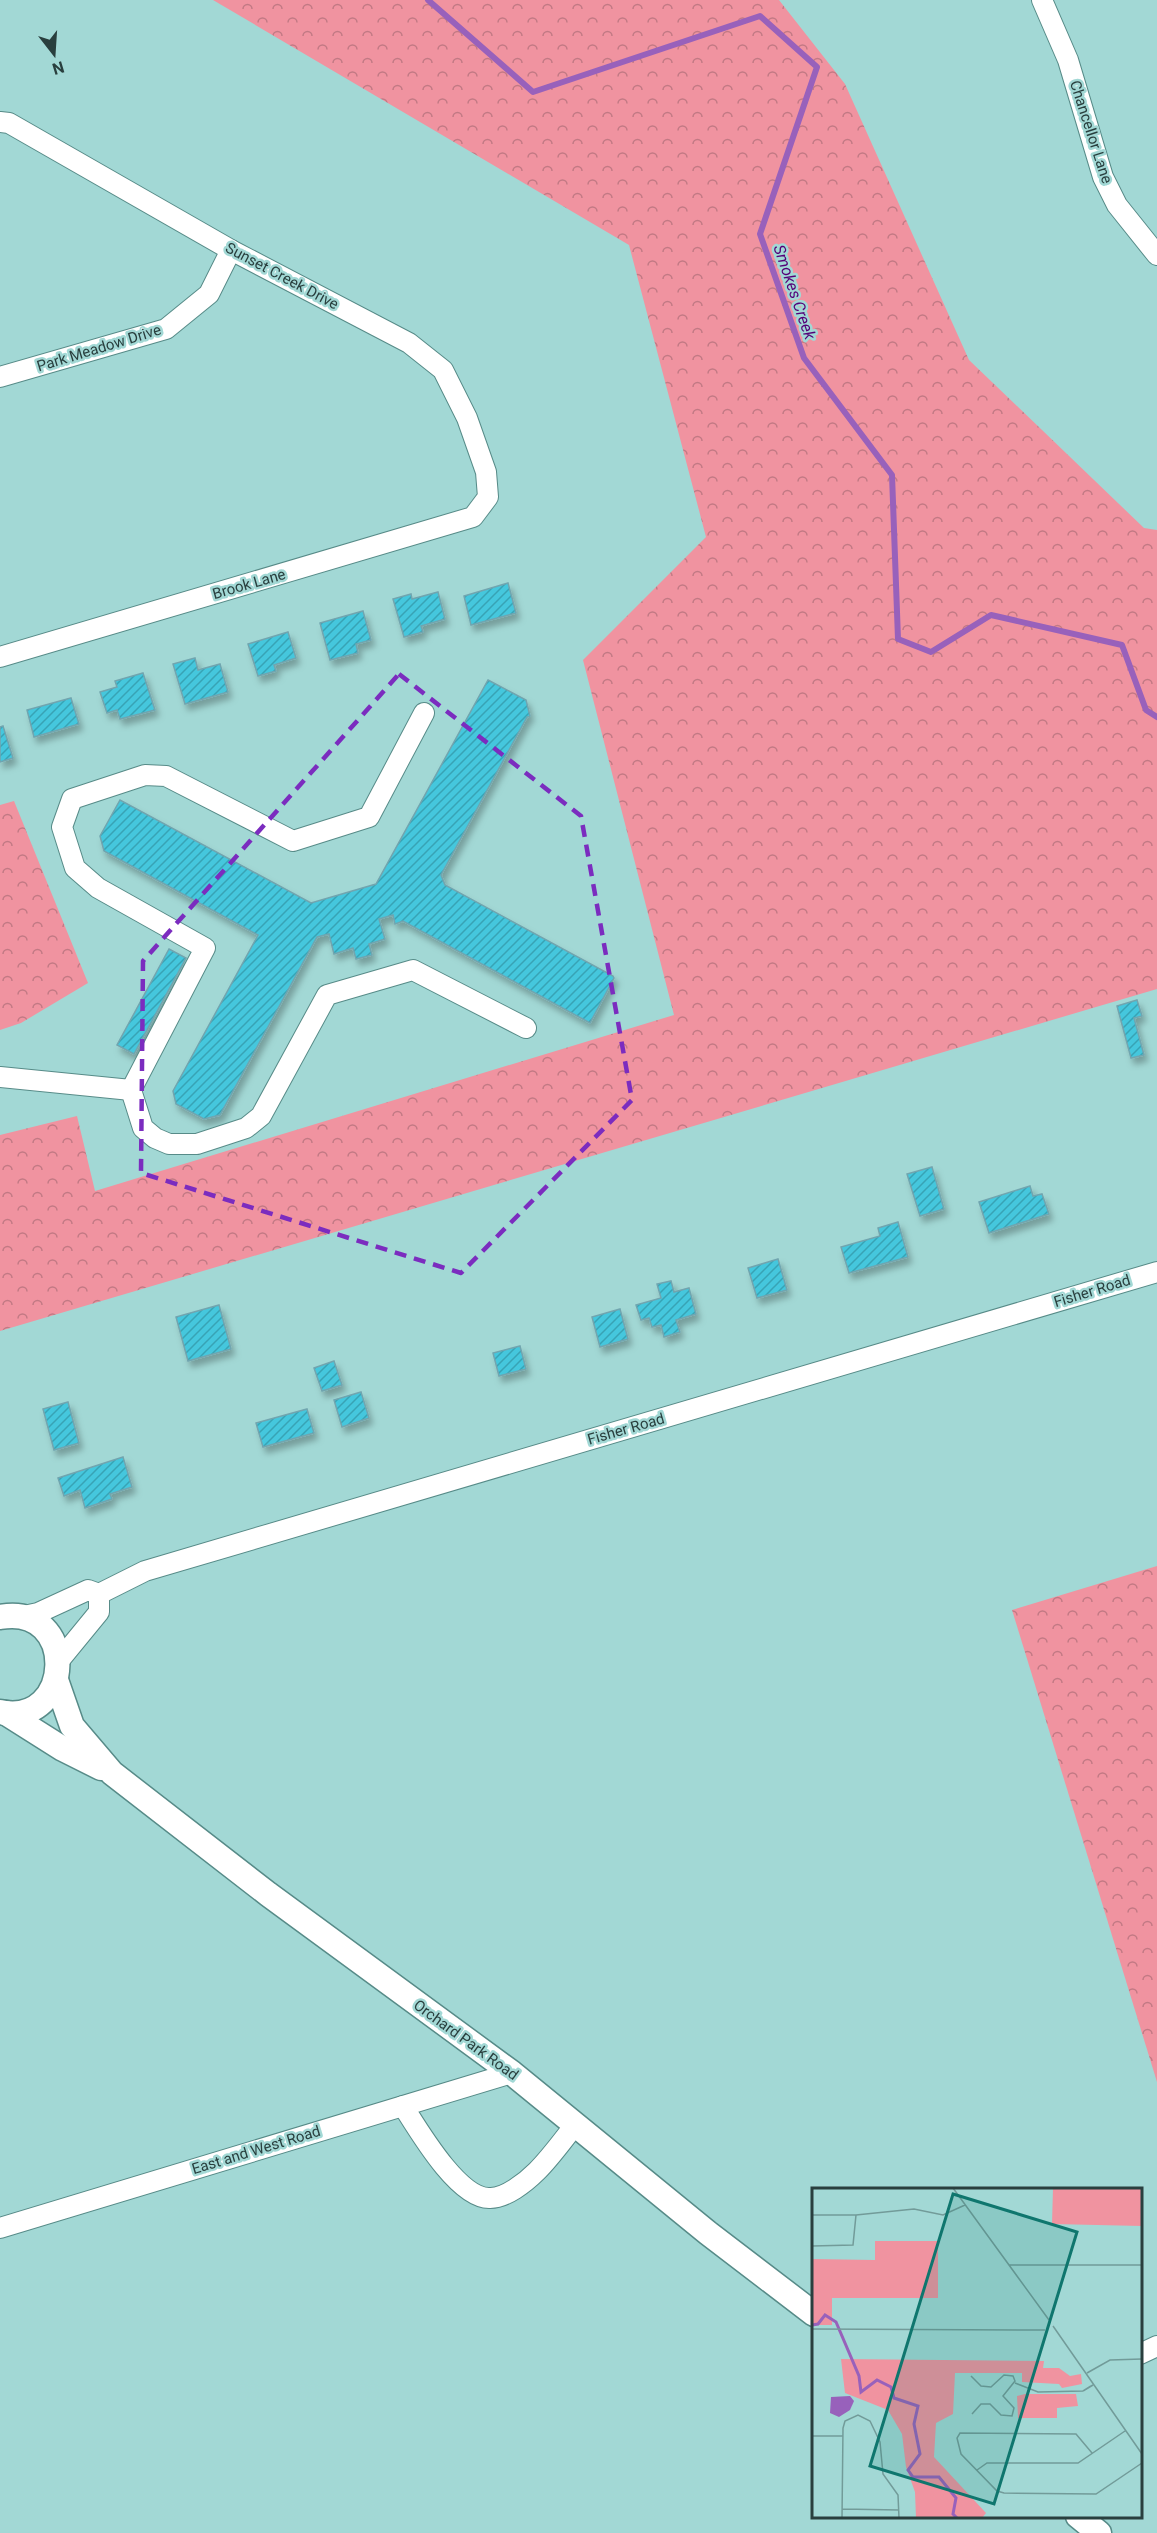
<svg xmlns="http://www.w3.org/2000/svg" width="1157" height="2533" font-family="Roboto,sans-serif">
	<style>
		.forest { fill: url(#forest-crowns) }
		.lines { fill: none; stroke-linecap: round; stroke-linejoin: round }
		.stream { stroke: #9861bb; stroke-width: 6 }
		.building { fill: url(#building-hatch); stroke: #71a5af; stroke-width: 1.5; filter: url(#shadow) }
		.minor-casing { stroke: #578b88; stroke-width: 22 }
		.major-casing { stroke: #578b88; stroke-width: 27 }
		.minor { stroke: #fff; stroke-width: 20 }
		.major { stroke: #fff; stroke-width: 24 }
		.marked { fill: none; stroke: #7b2cbf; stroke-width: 4.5; stroke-dasharray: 12 8; stroke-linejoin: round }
		.labels { text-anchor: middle; stroke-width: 5; stroke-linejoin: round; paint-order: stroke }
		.street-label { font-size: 15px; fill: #293f3e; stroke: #a2d8d5 }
		.water-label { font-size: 16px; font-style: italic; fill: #540078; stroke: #a2d8d5 }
		.inset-river { fill: none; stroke: #9861bb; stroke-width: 3 }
		.inset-road { fill: none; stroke: #729b99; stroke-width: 1.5 }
		.view { fill: #0f766e; fill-opacity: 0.15; stroke: #0f766e; stroke-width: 3 }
		.inset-edge { fill: none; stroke: #293f3e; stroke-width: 3 }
	</style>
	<defs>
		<pattern id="forest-crowns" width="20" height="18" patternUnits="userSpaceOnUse" patternTransform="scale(1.5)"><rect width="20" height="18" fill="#f093a0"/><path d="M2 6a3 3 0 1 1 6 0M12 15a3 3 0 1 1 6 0" fill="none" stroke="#c27984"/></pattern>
		<pattern id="building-hatch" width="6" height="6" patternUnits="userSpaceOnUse" patternTransform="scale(1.5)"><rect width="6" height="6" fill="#44c7dd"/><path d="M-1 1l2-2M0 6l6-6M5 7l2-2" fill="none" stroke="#39a3b5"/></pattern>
		<filter id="shadow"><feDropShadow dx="3.5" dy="6" stdDeviation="3" flood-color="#0004"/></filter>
	</defs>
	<rect width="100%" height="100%" fill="#a2d8d5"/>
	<g class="forest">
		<polygon points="213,0 779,0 845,84 969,360 1144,528 1157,530 1157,989 0,1331 0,1135 77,1116 95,1191 674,1015 583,660 706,537 629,245"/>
		<polygon points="14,801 88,983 21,1023 0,1030 0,805"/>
		<polygon points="1157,1566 1157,2082 1012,1610"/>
	</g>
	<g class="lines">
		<polyline class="stream" points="428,0 533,92 760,16 817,67 760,234 804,358 892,475 898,639 931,652 991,615 1122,645 1146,710 1157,717"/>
	</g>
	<g class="building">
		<polygon points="508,583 516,613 471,625 464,596"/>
		<polygon points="438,592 445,619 421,626 423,632 404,637 393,599 411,594 412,599"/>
		<polygon points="363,611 371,640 356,644 358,653 330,660 320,623"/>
		<polygon points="288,632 296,658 274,665 276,671 258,676 248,644"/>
		<polygon points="195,658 198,670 220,664 228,692 185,704 173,664"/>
		<polygon points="143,673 155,710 120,719 117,710 107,713 100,692 117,687 115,681"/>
		<polygon points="488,680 526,700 530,716 527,717 441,875 445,885 613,976 614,978 590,1023 403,921 395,924 393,915 379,919 385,939 369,944 372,955 356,959 353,948 334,954 329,934 317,937 220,1115 204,1119 176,1104 173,1091 258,935 104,851 100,836 120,800 311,903 376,884"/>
		<polygon points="71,698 79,724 34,737 27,710"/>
		<polygon points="3,726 13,758 0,762 0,727"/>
		<polygon points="169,949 186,958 134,1054 117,1045"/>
		<polygon points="1137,1000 1142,1016 1134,1018 1144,1055 1131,1058 1117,1006"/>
		<polygon points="932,1167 944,1209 920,1216 907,1174"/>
		<polygon points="1030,1186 1033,1196 1042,1194 1049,1214 989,1233 979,1202"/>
		<polygon points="898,1222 908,1257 849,1273 841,1247 880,1236 878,1228"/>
		<polygon points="778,1259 787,1290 757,1298 748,1268"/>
		<polygon points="671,1281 674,1292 689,1288 696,1314 676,1320 680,1332 664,1337 661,1325 652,1327 649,1318 641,1320 636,1305 661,1298 657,1284"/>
		<polygon points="219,1305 231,1349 188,1361 176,1317"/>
		<polygon points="620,1309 628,1339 600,1347 592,1317"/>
		<polygon points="520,1346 526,1369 499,1376 493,1353"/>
		<polygon points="334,1361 342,1385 322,1391 314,1368"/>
		<polygon points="361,1392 369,1418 342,1427 334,1400"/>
		<polygon points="68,1402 79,1443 54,1450 43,1409"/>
		<polygon points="307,1409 314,1433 263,1447 256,1423"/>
		<polygon points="123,1457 132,1487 110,1494 112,1499 85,1508 80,1490 64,1496 58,1478"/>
	</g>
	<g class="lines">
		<defs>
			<g id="minor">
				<polyline points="1042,0 1068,60 1103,177 1117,205 1157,255"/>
				<polyline points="0,122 9,123 231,250 409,343 443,370 467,418 486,472 488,497 473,517 0,657"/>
				<polyline points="0,377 166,329 209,294 231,250"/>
				<polyline points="424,713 369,817 293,841 166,776 145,775 72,799 62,827 75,868 98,888 205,948 131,1090 143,1128 155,1138 169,1144 197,1144 246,1128 261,1116 327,995 413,970 526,1028"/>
				<polyline points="0,1077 131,1090"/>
				<polyline points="19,1617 38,1613 88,1590 99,1594 145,1571 1157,1272"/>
				<polyline points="58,1662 99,1612 99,1594"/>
				<path d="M403,2106C419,2131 458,2198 489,2198C505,2199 526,2182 537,2171C551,2157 563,2140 575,2125"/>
				<polyline points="0,2228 512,2073"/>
				<polyline points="1140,2354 1157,2346"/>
			</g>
			<g id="major">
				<path d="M0,1617C79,1603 74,1728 0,1712"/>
				<polyline points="56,1680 72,1726 112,1773 268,1894 512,2073 708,2233 814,2314"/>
				<polyline points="6,1713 63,1749 101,1768"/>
				<polyline points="1078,2516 1099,2533"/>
			</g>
		</defs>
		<use href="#minor" class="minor-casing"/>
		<use href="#major" class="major-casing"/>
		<use href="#minor" class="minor"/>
		<use href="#major" class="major"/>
	</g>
	<path class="marked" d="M399,674L581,816L632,1100L461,1273L141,1173L143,961Z"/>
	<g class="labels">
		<g class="street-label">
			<text transform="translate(1091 132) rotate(72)" y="5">Chancellor Lane</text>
			<text transform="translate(282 276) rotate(28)" y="5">Sunset Creek Drive</text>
			<text transform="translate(99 348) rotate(-17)" y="5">Park Meadow Drive</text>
			<text transform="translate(249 584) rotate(-16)" y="5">Brook Lane</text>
			<text transform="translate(1092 1291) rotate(-17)" y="5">Fisher Road</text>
			<text transform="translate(626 1429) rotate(-16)" y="5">Fisher Road</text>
			<text transform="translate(466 2040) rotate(36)" y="5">Orchard Park Road</text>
			<text transform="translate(256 2150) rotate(-17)" y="5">East and West Road</text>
		</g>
		<g class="water-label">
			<text transform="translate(795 292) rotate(71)" y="6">Smokes Creek</text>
		</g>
	</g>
	<g transform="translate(812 2188)">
		<rect width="330" height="330" fill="#a2d8d5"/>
		<path d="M241,0H330V38L240,36ZM63,53H126V110H20V137H0V71L63,72ZM29,171L232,173L231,180H247L258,188L269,186L270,196L250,200L247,196L210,194V185H143L141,226L124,235L122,269L174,325L170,330H104L103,304L94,279L90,246L76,222L33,205ZM213,206H264L266,218L245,220V230H206L205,208Z" fill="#f093a0"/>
		<path d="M38,208L42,213L38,222L27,229L18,225L19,209Z" fill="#9861bb"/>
		<path class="inset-river" d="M0,137L6,136L13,127L24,134L47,188L49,204L65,192L79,199L82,210L106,218L102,236L108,266L96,282L101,289H127L144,310L141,326L145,330"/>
		<path class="inset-road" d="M141,0L237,132M0,27H44L41,57L0,58M44,27L102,21L131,27L153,17M197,77H330M241,138L330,266M0,141L233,142M275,185L298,172L330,171M159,188L169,198L179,199L192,187L201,188L203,193L191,208L202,220L200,228L189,227L178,216H169L160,226M203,195L226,204L271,203M279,198L271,203L281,197M0,248H31M280,265L264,246L148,245L145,250L149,266L185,303L192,305L284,306L330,275M165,282L175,275H266L313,243M30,321L87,322M30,330L31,240L33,233L46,227L58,233L68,254L71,286L86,307L87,330"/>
		<path class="view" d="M141,6L265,44L182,316L58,278Z"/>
		<rect width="330" height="330" class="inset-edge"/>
	</g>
	<g transform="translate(54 54) rotate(163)" stroke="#a2d8d5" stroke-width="4.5" paint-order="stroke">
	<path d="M0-4.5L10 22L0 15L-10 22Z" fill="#293f3e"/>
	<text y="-9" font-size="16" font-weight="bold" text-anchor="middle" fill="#293f3e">N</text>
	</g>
</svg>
